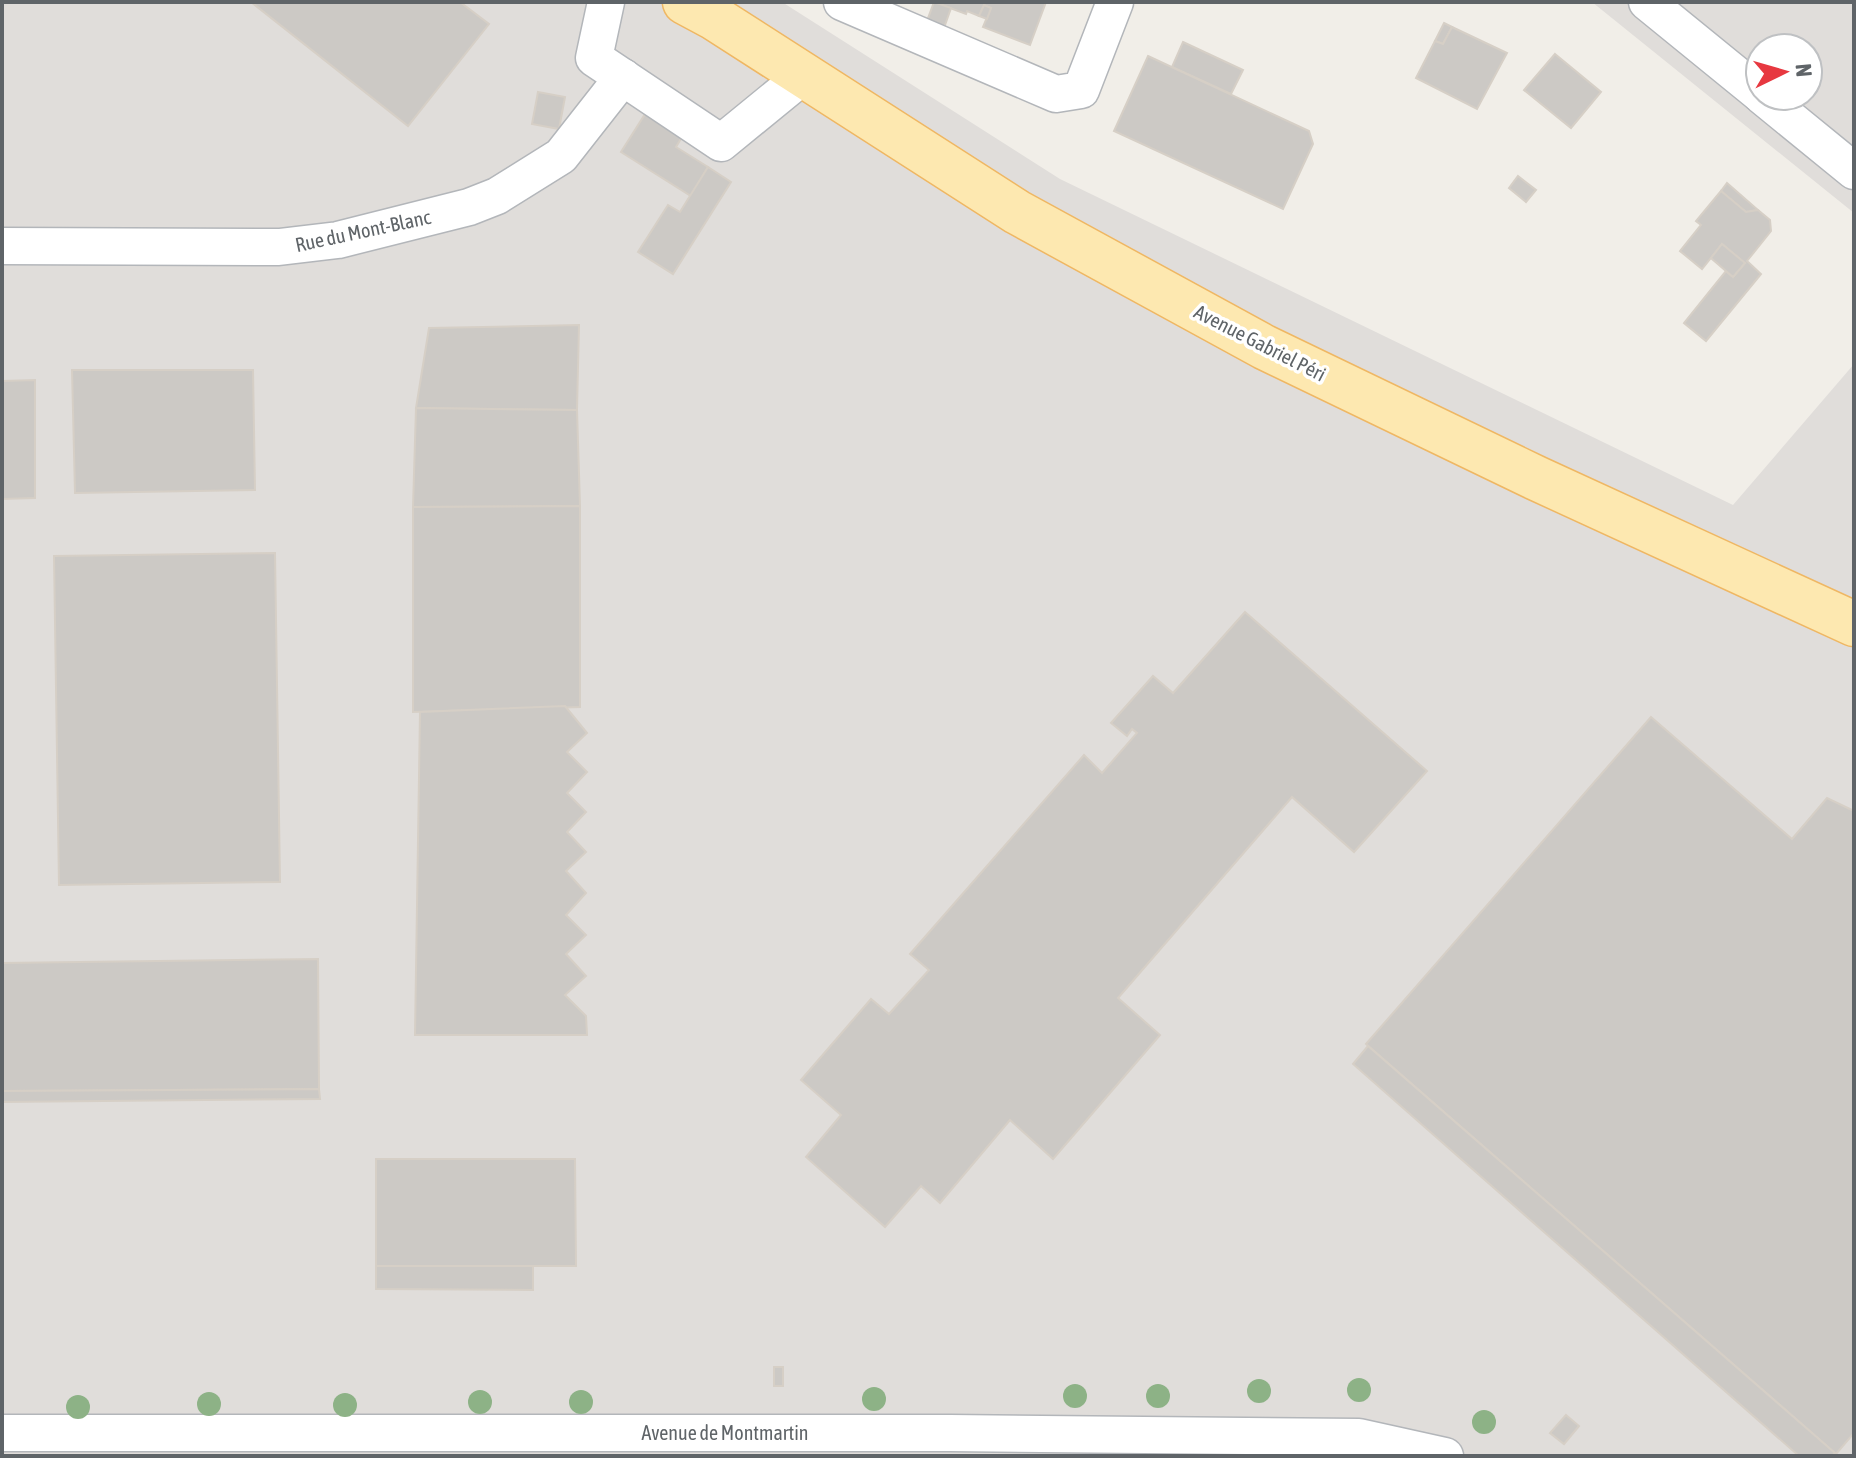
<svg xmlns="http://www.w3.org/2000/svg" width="1856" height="1458" font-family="'Asap Condensed',sans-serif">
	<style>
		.industrial { fill: #e0ddda; fill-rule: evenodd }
		.building { fill: #ccc9c5; stroke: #d6cfc6; stroke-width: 2 }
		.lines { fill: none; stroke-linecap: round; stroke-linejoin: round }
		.minor-casing { stroke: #b3b6ba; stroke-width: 39 }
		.major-casing { stroke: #efb763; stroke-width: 47 }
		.minor { stroke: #fff; stroke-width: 36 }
		.major { stroke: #fde8b0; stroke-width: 44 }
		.tree { fill: #8db286 }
		.labels { text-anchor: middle; stroke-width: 7; stroke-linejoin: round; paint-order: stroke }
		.street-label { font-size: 20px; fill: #5f6468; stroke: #fff }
	</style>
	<rect width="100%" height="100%" fill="#f1eee8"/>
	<g class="industrial">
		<path d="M2,2H782L1060,179L1733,505L1854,364V1456H2ZM525,707L587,733L567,752V793L586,812L567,832L586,852L566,871L586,893L566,915L586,935L566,954L586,976L565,995L586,1016L587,1035H415L420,712Z"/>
		<path d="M1592,2H1854V213ZM1760,48H1808V96H1760Z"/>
	</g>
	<g class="building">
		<polygon points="251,2 460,2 489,24 408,126"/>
		<polygon points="934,2 1046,2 1030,45 983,27 991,8 984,5 979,16 967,11 966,14"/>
		<polygon points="934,2 951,8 944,28 927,21"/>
		<polygon points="984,5 991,8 987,19 979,16"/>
		<polygon points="1444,23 1452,27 1443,44 1435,41"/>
		<polygon points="1452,27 1507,53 1477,109 1416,78 1435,41 1443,44"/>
		<polygon points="1183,42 1243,70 1231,94 1172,67"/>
		<polygon points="1555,54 1601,92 1571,128 1524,90"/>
		<polygon points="1148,56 1309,131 1313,144 1283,209 1114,131"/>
		<polygon points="661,89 697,112 676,147 708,167 691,196 621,152"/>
		<polygon points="538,92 565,97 559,129 532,124"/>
		<polygon points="708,167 731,182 673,274 638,252 668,205 680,212"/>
		<polygon points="1518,176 1536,190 1526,202 1509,188"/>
		<polygon points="1727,183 1758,210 1746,212 1721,191"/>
		<polygon points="1721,191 1746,212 1758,210 1770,220 1771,231 1747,261 1761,274 1706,341 1684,323 1726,271 1733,277 1745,263 1722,244 1702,269 1680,251 1701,225 1696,221"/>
		<polygon points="1722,244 1745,263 1733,277 1711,258"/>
		<polygon points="579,325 577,410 416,408 429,328"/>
		<polygon points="72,370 253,370 255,490 75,493"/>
		<polygon points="35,380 35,498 2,499 2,381"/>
		<polygon points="416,408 577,410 580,506 413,507"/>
		<polygon points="580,506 580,707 413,712 413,507"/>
		<polygon points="275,553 280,882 59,885 54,556"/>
		<polygon points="1245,612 1427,771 1354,852 1292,797 1118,998 1160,1035 1053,1159 1010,1120 940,1203 921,1186 885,1227 806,1157 841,1115 801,1080 871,999 889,1014 929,970 910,954 1084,755 1102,773 1137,733 1132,729 1127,736 1111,723 1153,676 1173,693"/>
		<polygon points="565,706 587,733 567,752 587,772 567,793 586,812 567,832 586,852 566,871 586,893 566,915 586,935 566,954 586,976 565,995 586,1016 587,1035 415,1035 420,712"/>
		<polygon points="1651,717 1792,839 1827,798 1854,811 1854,1433 1836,1454 1366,1044"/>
		<polygon points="318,959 319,1089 2,1091 2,963"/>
		<polygon points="1368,1046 1835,1453 1832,1456 1799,1456 1353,1064"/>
		<polygon points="319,1089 320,1099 2,1102 2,1091"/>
		<polygon points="376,1159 575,1159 576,1266 376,1266"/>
		<polygon points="376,1266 533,1266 533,1290 376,1289"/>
		<rect x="774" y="1367" width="9" height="19"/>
		<polygon points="1566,1415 1579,1426 1564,1444 1550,1433"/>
	</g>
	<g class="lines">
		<defs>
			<g id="minor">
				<polyline points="606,2 594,58 721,143 803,76"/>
				<polyline points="842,2 1056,94 1081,90 1115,2"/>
				<polyline points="1647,2 1760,94"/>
				<polyline points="1762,96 1854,171"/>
				<polyline points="2,246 279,247 338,240 469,207 497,196 561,156 623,77"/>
				<polyline points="2,1433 950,1433 1359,1437 1445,1456"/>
			</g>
			<polyline id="major" points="685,2 713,17 1017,212 1264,347 1536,478 1854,624"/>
		</defs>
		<use href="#minor" class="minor-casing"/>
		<use href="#major" class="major-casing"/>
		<use href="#minor" class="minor"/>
		<use href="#major" class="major"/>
	</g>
	<g class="tree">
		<circle cx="1359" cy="1390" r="12"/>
		<circle cx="1259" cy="1391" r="12"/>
		<circle cx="1075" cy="1396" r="12"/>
		<circle cx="1158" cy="1396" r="12"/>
		<circle cx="874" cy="1399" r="12"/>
		<circle cx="480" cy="1402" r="12"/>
		<circle cx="581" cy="1402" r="12"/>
		<circle cx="209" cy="1404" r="12"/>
		<circle cx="345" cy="1405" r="12"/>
		<circle cx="78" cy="1407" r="12"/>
		<circle cx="1484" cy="1422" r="12"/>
	</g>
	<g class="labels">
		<g class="street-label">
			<text transform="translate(363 231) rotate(-12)" y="7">Rue du Mont-Blanc</text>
			<text transform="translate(1260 343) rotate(27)" y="7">Avenue Gabriel Péri</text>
			<text x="725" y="1440">Avenue de Montmartin</text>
		</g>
	</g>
	<rect width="1856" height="1458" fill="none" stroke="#5f6468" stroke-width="8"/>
	<g transform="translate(1784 72) rotate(85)"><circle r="38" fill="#ffffff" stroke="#bfc1c3" stroke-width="2"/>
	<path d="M0-6L14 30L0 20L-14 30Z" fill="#e73840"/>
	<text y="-12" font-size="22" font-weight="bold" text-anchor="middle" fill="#5f6468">N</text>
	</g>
</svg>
